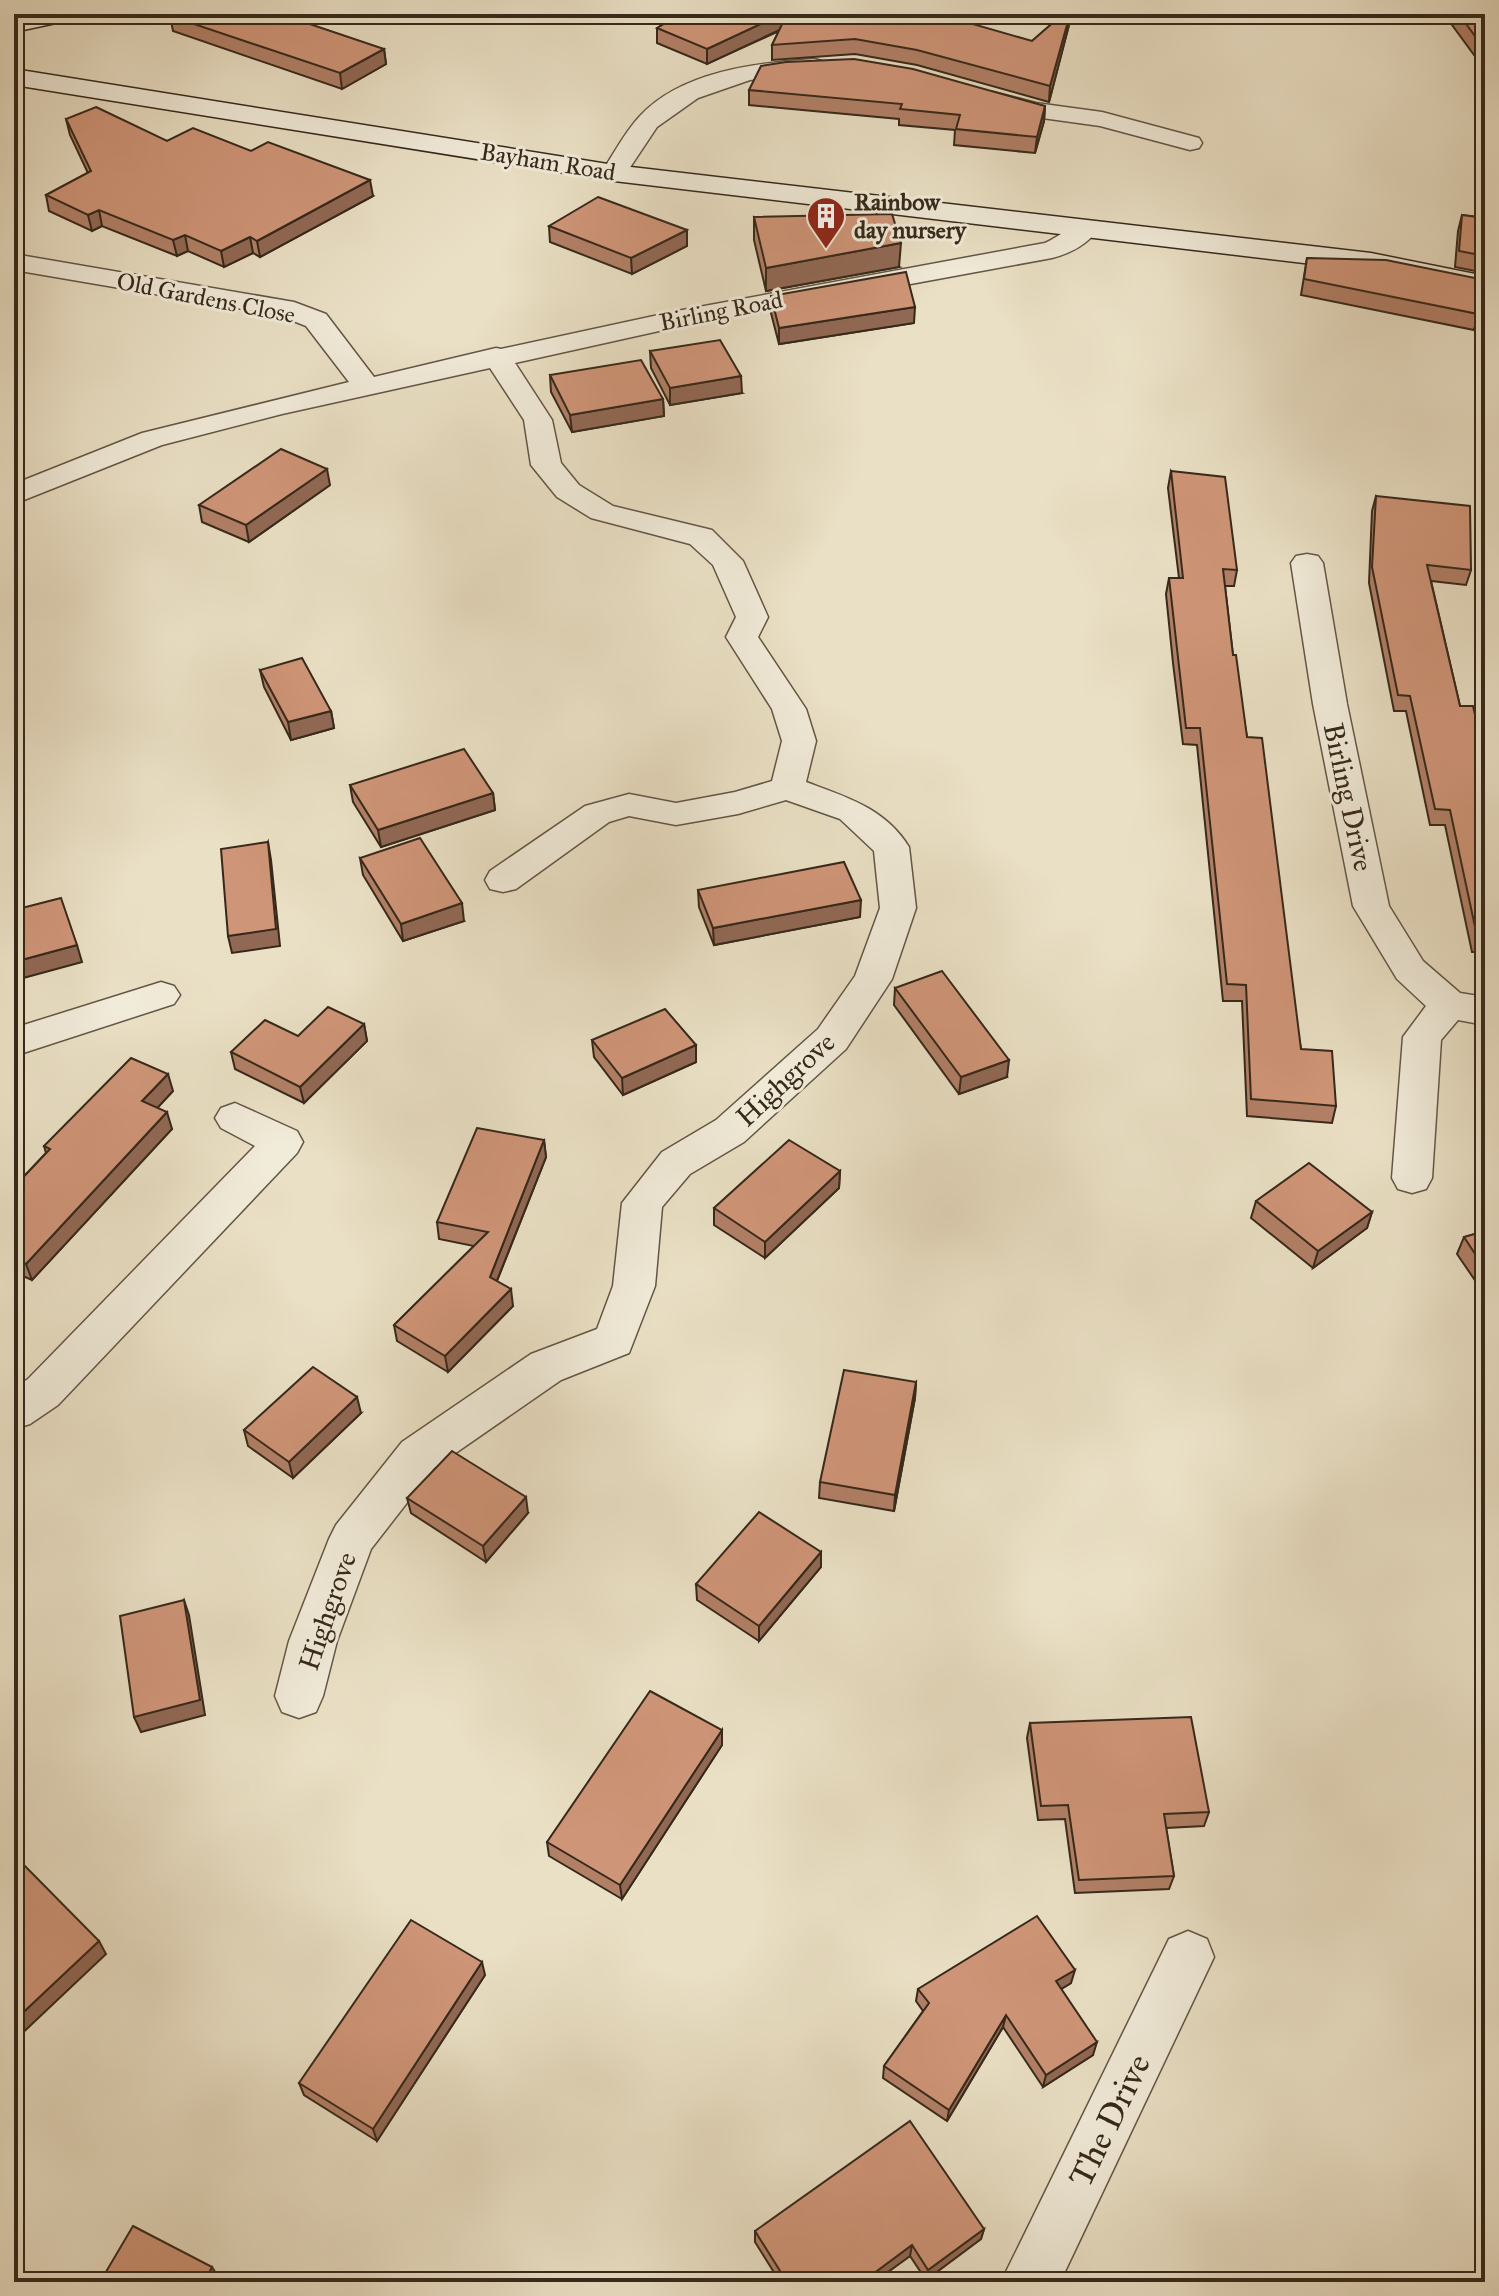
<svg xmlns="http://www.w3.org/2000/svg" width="1499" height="2296" font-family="'IM FELL Great Primer',serif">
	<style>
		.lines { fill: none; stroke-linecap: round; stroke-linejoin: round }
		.street-casing { stroke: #635645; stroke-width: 3 }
		.secondary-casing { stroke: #36281a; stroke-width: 3 }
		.street { fill: #f1ebd9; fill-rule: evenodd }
		.secondary { fill: #f1ebd9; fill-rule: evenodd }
		.wall { fill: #b28067; stroke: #36281a; stroke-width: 2 }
		.shaded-wall { fill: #916854; stroke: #36281a; stroke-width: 2 }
		.building { fill: #cf9578; stroke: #36281a; stroke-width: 2 }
		.labels { text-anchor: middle; stroke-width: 6; stroke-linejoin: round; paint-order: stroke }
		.far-street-label { font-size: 24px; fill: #36281a; stroke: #f1ebd9 }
		.far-poi-label { font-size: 24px; font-weight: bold; fill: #36281a; stroke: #f1ebd9; text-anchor: start }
		.street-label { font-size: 28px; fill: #36281a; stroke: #f1ebd9 }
		.near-street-label { font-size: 34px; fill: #36281a; stroke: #f1ebd9 }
	</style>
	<rect width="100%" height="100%" fill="#eae0c5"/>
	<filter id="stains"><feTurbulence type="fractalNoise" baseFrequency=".0025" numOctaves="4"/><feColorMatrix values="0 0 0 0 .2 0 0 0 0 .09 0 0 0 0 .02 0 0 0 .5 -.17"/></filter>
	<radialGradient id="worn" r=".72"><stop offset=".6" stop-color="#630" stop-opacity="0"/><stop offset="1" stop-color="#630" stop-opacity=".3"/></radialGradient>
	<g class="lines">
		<defs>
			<g id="street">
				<path d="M814,59L822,61L826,66L822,71L750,80L698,98L657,127L623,178H605L601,173C614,154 624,133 640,116C682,71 756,63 814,59Z"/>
				<polygon points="993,92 1036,103 1102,112 1199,138 1202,143 1199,148 1190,150 1100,126 1035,117 985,104 981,99 985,94"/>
				<path d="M1085,221L1094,223L1098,229C1087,245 1071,253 1052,258L677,327L515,363L552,420L561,463L579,485L613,506L712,530L743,561L768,617L758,637L806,709L816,741L806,782C846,797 885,808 909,847L916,908L892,979L846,1049L744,1142L690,1174L662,1207L655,1286L629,1353L561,1380L434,1468L371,1549L337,1641L323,1696L316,1712L299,1718L282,1712L275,1696L289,1641L329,1539L336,1525L402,1442L531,1354L597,1329L613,1286L622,1203L662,1152L716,1120L818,1029L855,976L880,908L874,851L840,819L786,800L738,814L676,825L629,816L609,822L516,889L503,892L490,889L485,880L490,871L585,806L629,794L676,803L735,792L772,781L782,741L772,709L726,637L736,617L713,565L690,544L591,518L557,497L531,465L524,420L490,368L282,414L162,445L14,504V484L142,433L349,382L306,326L278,315L14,270V254L294,302L326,314L374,377L496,348L501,349L677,311L1045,243C1059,237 1071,225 1085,221Z"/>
				<polygon points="1307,554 1318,556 1323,563 1347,704 1389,906 1423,961 1460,993 1485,997 1485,1025 1458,1020 1441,1040 1432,1178 1426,1189 1412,1193 1398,1189 1392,1178 1403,1037 1426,1006 1397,979 1353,906 1313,704 1291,563 1296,556"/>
				<polygon points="161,982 174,986 180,995 174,1004 14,1056 14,1028"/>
				<polygon points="235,1103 297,1131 303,1142 297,1153 58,1405 30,1424 14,1429 14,1388 28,1379 255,1146 221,1128 215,1118 221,1108"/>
				<polygon points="1188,1931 1207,1939 1214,1957 1060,2282 1001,2282 1169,1939"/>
			</g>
			<g id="secondary">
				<polygon points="27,14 78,14 75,19 14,32 14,16"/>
				<polygon points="14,69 614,165 1371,253 1485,276 1485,294 1371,271 614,181 14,85"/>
			</g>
		</defs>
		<use href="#street" class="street-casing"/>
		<use href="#secondary" class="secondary-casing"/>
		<use href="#street" class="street"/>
		<use href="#secondary" class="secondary"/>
	</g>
	<g class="wall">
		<polygon points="681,14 1032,41 1063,14 1071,14 1070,21 1049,102 917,65 855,54 772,60 772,45 779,31 707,64 657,43 657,28"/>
		<polygon points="1444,14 1485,14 1485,70"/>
		<polygon points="170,16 384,49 386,64 342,89 173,31"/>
		<polygon points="749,90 1045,106 1044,121 1035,153 954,145 955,130 899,125 899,119 749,105"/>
		<polygon points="66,119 167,141 373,196 260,257 253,253 224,267 188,251 177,256 102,226 92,231 49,211 46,195 88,173 70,135"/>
		<polygon points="1462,215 1485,218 1485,273 1455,267 1458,231"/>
		<polygon points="754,217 899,267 766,291 754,240"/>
		<polygon points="549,226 687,230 687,246 632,274 550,242"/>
		<polygon points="1307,258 1485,280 1485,305 1474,330 1301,295"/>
		<polygon points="771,296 914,323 779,344 771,313"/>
		<polygon points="650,351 742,393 670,405 651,368"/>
		<polygon points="550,375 663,399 664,416 572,432 551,392"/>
		<polygon points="1171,471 1237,570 1234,586 1225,586 1233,655 1247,737 1301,1049 1336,1106 1332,1123 1247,1116 1242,1001 1223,1001 1197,745 1183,744 1173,663 1166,594 1169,578 1179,578 1168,488"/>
		<polygon points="330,485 249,542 202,522 199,505"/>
		<polygon points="1376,496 1471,570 1466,585 1431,581 1460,706 1485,758 1485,952 1472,952 1445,825 1430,825 1406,711 1394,711 1369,583 1372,511"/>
		<polygon points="260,670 331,711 334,728 291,740 264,687"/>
		<polygon points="350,785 493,793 495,810 381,847 353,802"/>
		<polygon points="360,858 464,921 403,941 363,875"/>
		<polygon points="698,890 860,917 714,945 699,907"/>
		<polygon points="895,988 1007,1077 959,1094 894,1005"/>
		<polygon points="364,1024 367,1041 304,1103 235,1069 231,1052 298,1036"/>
		<polygon points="592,1040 696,1045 696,1062 623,1095 594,1057"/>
		<polygon points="173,1091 157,1108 172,1129 32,1280 14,1272 14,1187 46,1153 44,1146"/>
		<polygon points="544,1140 546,1157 497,1281 513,1306 448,1372 397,1341 394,1325 474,1246 439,1239 437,1222"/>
		<polygon points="840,1171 839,1188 765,1258 714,1225 714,1208"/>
		<polygon points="1256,1201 1372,1212 1367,1228 1313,1268 1251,1218"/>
		<polygon points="1485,1231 1485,1295 1457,1254 1464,1237"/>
		<polygon points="916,1382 915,1398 894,1511 819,1498 820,1482"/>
		<polygon points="361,1413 293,1478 248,1446 244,1430"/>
		<polygon points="407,1498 528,1513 486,1562 411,1513"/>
		<polygon points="821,1552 821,1567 759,1641 697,1600 696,1584"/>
		<polygon points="1030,1723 1209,1812 1204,1826 1166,1828 1174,1876 1169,1889 1075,1893 1065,1819 1038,1820 1027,1738"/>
		<polygon points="722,1730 722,1745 622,1899 549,1856 547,1842"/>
		<polygon points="485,1975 377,2141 304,2095 299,2083"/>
		<polygon points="1071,1983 1061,1989 1093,2055 1043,2087 1003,2027 947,2121 883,2078 884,2066 923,2011 916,2001 918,1989"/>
		<polygon points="984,2229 981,2239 926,2280 910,2256 874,2282 780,2282 755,2242 755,2231"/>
	</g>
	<g class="shaded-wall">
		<polygon points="782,14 789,14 788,26 707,64 707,49"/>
		<polygon points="1070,14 1071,14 1070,21 1049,102 1050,86"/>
		<polygon points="384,49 386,64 342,89 340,73"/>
		<polygon points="1045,106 1044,121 1035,153 1037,137"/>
		<polygon points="370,180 373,196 260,257 257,241"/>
		<polygon points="99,210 102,226 92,231 88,215"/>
		<polygon points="687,230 687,246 632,274 631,258"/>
		<polygon points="185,235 188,251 177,256 173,240"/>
		<polygon points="250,237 253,253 224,267 221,251"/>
		<polygon points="901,243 899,267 766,291 766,268"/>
		<polygon points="1485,298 1485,305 1474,330 1478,314"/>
		<polygon points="915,307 914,323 779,344 779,328"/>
		<polygon points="741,376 742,393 670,405 670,388"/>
		<polygon points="663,399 664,416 572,432 570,415"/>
		<polygon points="327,469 330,485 249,542 246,525"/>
		<polygon points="331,711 334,728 291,740 288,722"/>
		<polygon points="493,793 495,810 381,847 378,830"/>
		<polygon points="268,842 271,860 280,946 232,953 228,936"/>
		<polygon points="861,900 860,917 714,945 713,928"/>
		<polygon points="462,903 464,921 403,941 401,924"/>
		<polygon points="77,945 82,962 16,980 14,973 14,962"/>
		<polygon points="364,1024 367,1041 304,1103 300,1087"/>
		<polygon points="696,1045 696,1062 623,1095 622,1078"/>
		<polygon points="1009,1060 1007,1077 959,1094 961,1077"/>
		<polygon points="168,1074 173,1091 148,1118 142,1101"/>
		<polygon points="167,1112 172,1129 32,1280 26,1264"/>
		<polygon points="544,1140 546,1157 492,1293 490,1277"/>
		<polygon points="840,1171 839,1188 765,1258 765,1242"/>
		<polygon points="1372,1212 1367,1228 1313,1268 1318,1251"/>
		<polygon points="511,1289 513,1306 448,1372 445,1356"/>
		<polygon points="916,1382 915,1398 894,1511 895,1495"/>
		<polygon points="357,1397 361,1413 293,1478 289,1462"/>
		<polygon points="526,1497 528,1513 486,1562 483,1546"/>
		<polygon points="821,1552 821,1567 759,1641 759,1626"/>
		<polygon points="184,1600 189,1615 205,1715 141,1732 134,1717"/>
		<polygon points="722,1730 722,1745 622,1899 620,1885"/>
		<polygon points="99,1941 106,1954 14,2041 14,2021"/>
		<polygon points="482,1962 485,1975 377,2141 373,2129"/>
		<polygon points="1075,1970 1071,1983 1053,1994 1056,1981"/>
		<polygon points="1006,2015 1003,2027 947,2121 949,2110"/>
		<polygon points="1097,2042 1093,2055 1043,2087 1046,2075"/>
		<polygon points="984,2229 981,2239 926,2280 928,2270"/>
		<polygon points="912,2245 910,2256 874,2282 862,2282"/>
		<polygon points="212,2267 219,2278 216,2282 204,2282"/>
	</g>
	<g class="building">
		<polygon points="178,14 280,14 384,49 340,73 170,16"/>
		<polygon points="681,14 782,14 707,49 657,28"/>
		<polygon points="787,14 938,14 1032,41 1063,14 1070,14 1050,86 917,50 855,39 772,45"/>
		<polygon points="1459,14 1485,14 1485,50"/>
		<polygon points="854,59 913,69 1045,106 1037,137 956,129 960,115 900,109 902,104 749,90 761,66 786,62"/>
		<polygon points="96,107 167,141 193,128 251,151 268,142 370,180 257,241 250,237 221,251 185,235 173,240 99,210 88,215 46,195 91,171 66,119"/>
		<polygon points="598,197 687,230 631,258 549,226"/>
		<polygon points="892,214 901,243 766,268 754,217"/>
		<polygon points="1462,215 1485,218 1485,256 1459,251"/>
		<polygon points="1307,258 1386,260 1485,280 1485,298 1478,314 1304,279"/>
		<polygon points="906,272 915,307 779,328 771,296"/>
		<polygon points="720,340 741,376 670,388 650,351"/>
		<polygon points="641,360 663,399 570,415 550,375"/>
		<polygon points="281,449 327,469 246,525 199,505"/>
		<polygon points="1171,471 1225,477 1237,570 1223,569 1233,655 1236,655 1247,737 1262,738 1301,1049 1332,1051 1336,1106 1251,1099 1246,985 1227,984 1200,728 1186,728 1169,578 1183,578"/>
		<polygon points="1376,496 1470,506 1471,570 1427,565 1460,706 1473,706 1485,758 1485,937 1477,936 1450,810 1435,809 1410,696 1398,695 1372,567"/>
		<polygon points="302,658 331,711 288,722 260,670"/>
		<polygon points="464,749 493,793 378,830 350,785"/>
		<polygon points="420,838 462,903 401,924 360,858"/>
		<polygon points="268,842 276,929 228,936 221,849"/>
		<polygon points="844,862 861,900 713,928 698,890"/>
		<polygon points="61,898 77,945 14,962 14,910"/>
		<polygon points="942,971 1009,1060 961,1077 895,988"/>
		<polygon points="328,1007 364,1024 300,1087 231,1052 265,1020 298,1036"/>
		<polygon points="665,1009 696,1045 622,1078 592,1040"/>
		<polygon points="131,1058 168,1074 142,1101 167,1112 26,1264 14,1258 14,1187 50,1149 44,1146"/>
		<polygon points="477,1128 544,1140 490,1277 511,1289 445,1356 394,1325 488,1232 437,1222"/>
		<polygon points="789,1140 840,1171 765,1242 714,1208"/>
		<polygon points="1309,1163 1372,1212 1318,1251 1256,1201"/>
		<polygon points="1485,1231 1485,1269 1464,1237"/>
		<polygon points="313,1367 357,1397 289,1462 244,1430"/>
		<polygon points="844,1370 916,1382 895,1495 820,1482"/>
		<polygon points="452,1451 526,1497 483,1546 407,1498"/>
		<polygon points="759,1512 821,1552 759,1626 696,1584"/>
		<polygon points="184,1600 200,1700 134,1717 120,1616"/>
		<polygon points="650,1691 722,1730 620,1885 547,1842"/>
		<polygon points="1191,1717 1209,1812 1164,1814 1174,1876 1079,1880 1068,1805 1041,1806 1030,1723"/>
		<polygon points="14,1855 99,1941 14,2021"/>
		<polygon points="1037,1916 1075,1970 1056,1981 1097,2042 1046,2075 1006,2015 949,2110 884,2066 929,2003 918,1989"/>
		<polygon points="411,1920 482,1962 373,2129 299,2083"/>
		<polygon points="910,2121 984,2229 928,2270 912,2245 862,2282 787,2282 755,2231"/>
		<polygon points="133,2226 212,2267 204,2282 100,2282"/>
	</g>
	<defs>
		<symbol id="building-pin" viewBox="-11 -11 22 30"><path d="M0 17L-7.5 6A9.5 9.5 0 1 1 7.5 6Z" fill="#8f2418" stroke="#f1ebd9"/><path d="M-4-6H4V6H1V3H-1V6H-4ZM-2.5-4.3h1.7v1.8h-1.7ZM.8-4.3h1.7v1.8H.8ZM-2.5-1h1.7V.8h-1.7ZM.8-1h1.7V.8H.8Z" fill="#fff"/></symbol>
	</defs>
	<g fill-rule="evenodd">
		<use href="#building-pin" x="804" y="194" width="44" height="60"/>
	</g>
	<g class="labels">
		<g class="far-street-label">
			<text transform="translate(548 162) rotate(9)" y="8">Bayham Road</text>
			<text transform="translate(206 298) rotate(11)" y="8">Old Gardens Close</text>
			<text transform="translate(721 311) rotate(-11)" y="8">Birling Road</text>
		</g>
		<g class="far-poi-label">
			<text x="854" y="210">Rainbow<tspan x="854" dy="28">day nursery</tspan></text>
		</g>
		<g class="street-label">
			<text transform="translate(1349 797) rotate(78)" y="10">Birling Drive</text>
			<text transform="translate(785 1079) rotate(-43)" y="10">Highgrove</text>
			<text transform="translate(327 1611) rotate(-71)" y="10">Highgrove</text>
		</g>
		<g class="near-street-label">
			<text transform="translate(1109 2120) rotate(-64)" y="12">The Drive</text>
		</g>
	</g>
	<rect width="1499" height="2296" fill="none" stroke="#eae0c5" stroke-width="48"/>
	<rect x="16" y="16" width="1467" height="2264" fill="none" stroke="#36281a" stroke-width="4"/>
	<rect x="24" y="24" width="1451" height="2248" fill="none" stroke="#36281a" stroke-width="2"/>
	<rect width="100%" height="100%" filter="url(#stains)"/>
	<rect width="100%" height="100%" fill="url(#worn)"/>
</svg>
